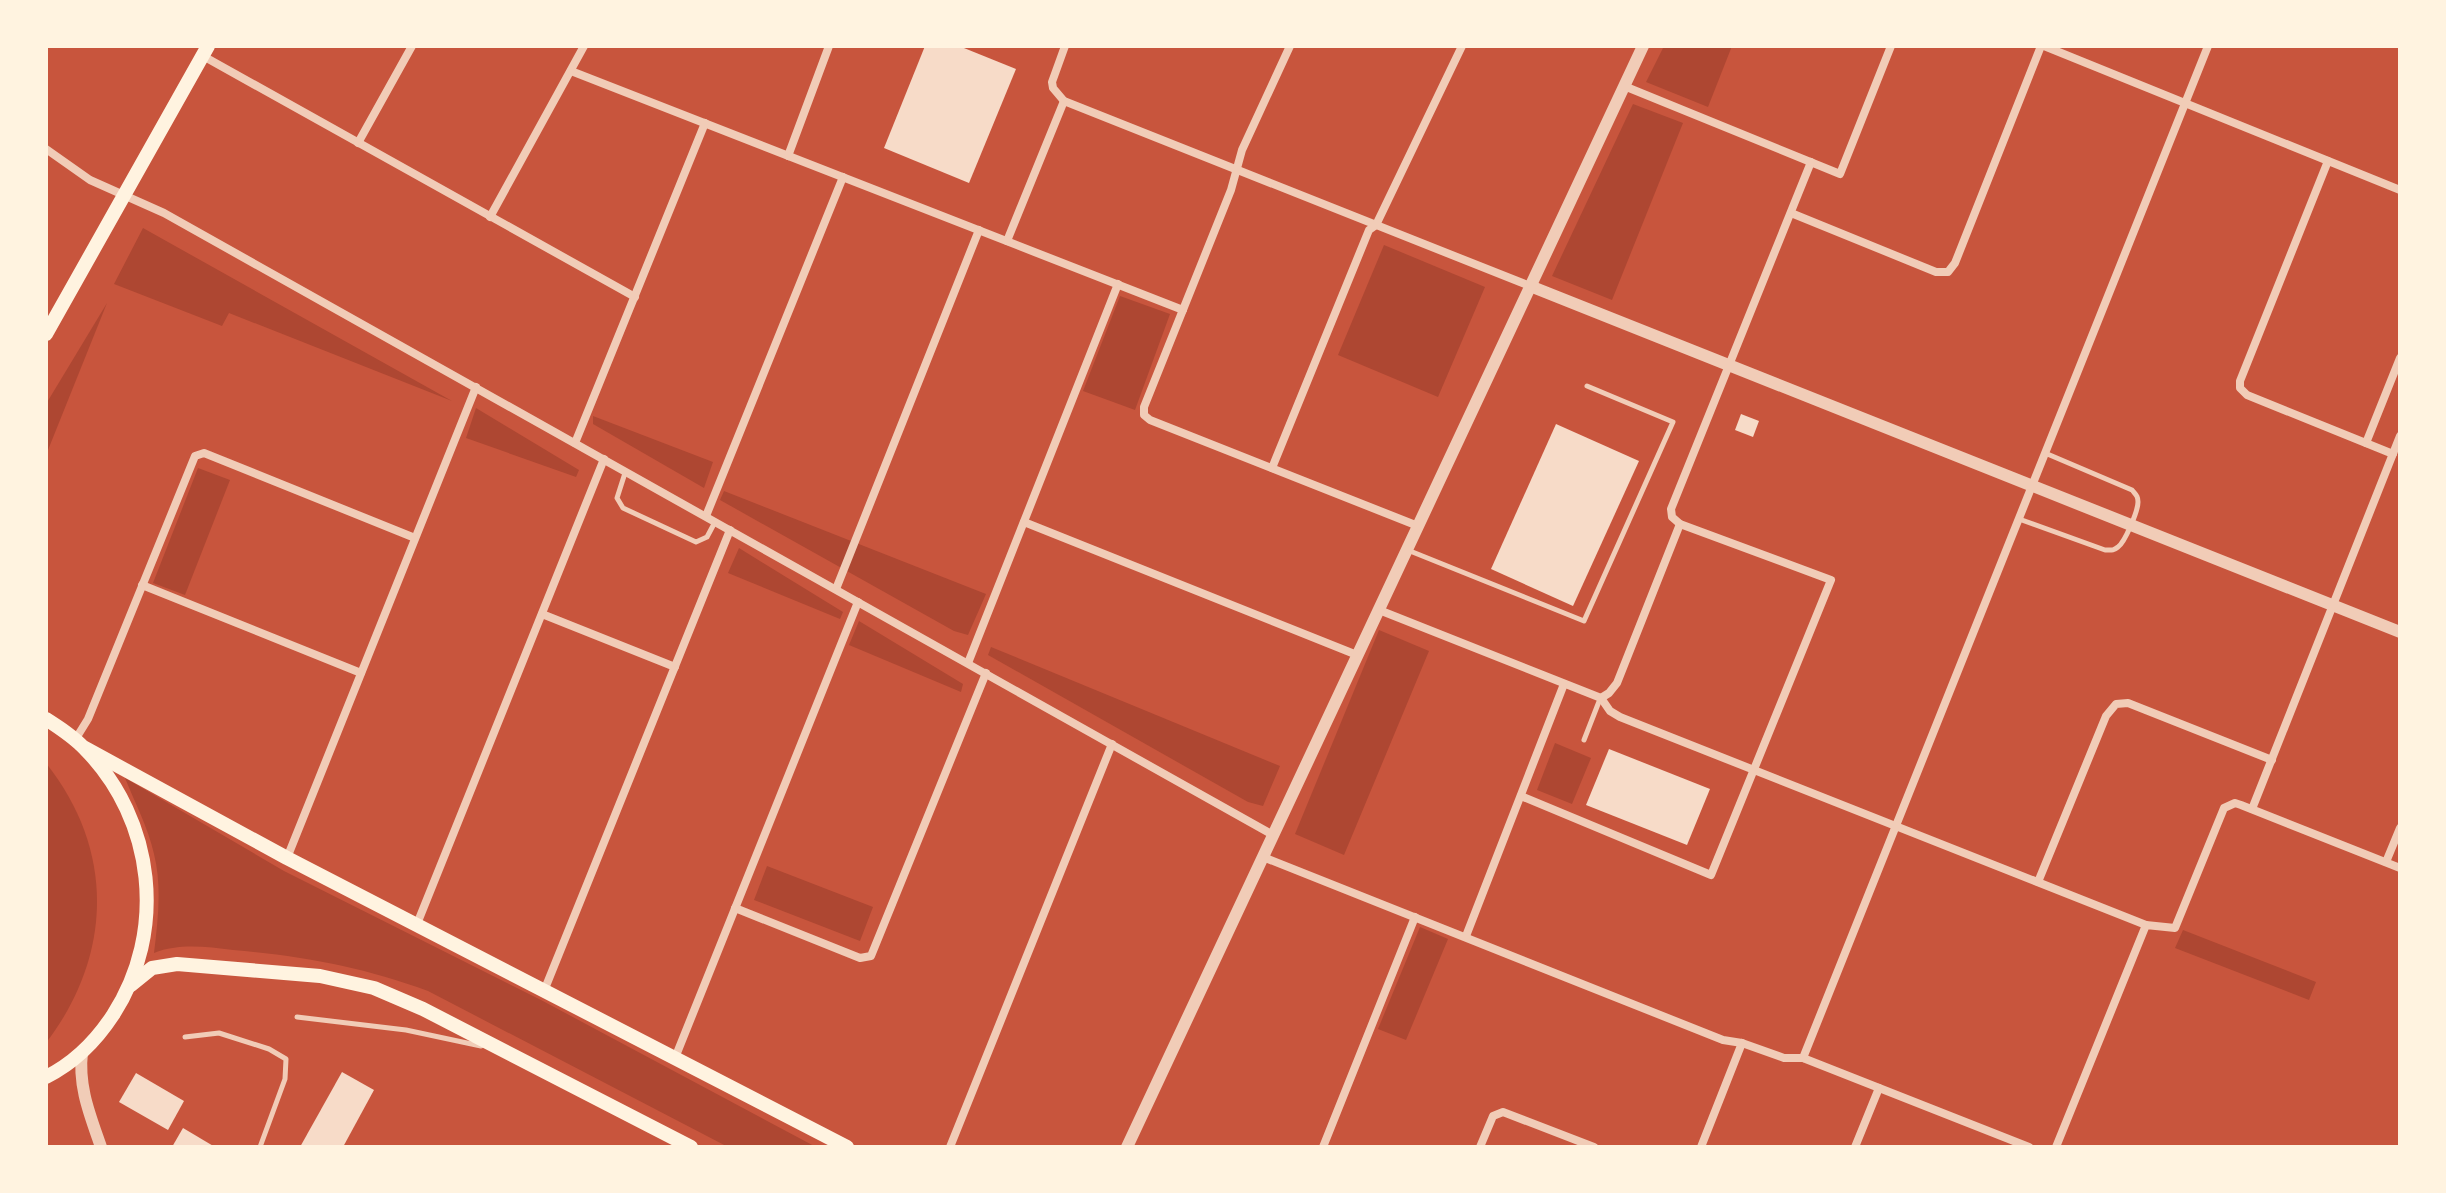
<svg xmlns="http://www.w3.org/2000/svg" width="2446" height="1193" font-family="'Libre Baskerville',serif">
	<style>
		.green { fill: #ae4732 }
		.building { fill: #f7dbc8 }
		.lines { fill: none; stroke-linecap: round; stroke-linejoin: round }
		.service { stroke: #f1ccb7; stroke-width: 5 }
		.minor { stroke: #f1ccb7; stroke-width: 8 }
		.tertiary { stroke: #f1ccb7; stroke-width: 12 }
		.secondary { stroke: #fff3e0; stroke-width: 14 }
	</style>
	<rect width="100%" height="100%" fill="#c8553d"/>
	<g class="green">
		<polygon points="1664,46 1732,46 1708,107 1646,82"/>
		<polygon points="1633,104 1683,123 1612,300 1552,276"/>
		<polygon points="143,228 452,401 229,313 222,326 114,284"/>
		<polygon points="1384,245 1485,287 1438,397 1338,355"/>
		<polygon points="1120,296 1170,314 1135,410 1083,391"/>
		<polygon points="107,303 46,455 46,404"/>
		<polygon points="476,408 579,470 576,477 466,438"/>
		<polygon points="593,416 713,462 704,488 593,424"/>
		<polygon points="198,468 230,480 185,595 153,583"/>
		<polygon points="724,491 986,594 968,635 954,631 720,500"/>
		<polygon points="739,548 843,612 840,619 728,573"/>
		<polygon points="859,621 963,684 961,692 849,645"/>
		<polygon points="1379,630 1429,651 1344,855 1295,834"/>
		<polygon points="991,647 1280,766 1263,806 1248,802 988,655"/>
		<polygon points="1555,743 1591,758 1572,804 1537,790"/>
		<path d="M46,763C115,850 113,955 46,1043Z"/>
		<path d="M125,778L284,871L541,1000L816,1147H728L428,991C363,967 302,956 233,950C206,947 180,943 154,953C158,920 162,886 154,854C148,827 135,803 125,778Z"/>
		<polygon points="767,866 873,907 860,941 754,900"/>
		<polygon points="1420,927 1448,939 1406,1040 1378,1029"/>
		<polygon points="2183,930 2316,982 2309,1000 2175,948"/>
	</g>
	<g class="building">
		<polygon points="925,46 959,46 1016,69 969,183 884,148"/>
		<polygon points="1741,414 1759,421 1753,437 1735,430"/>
		<polygon points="1556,424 1639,461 1573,606 1491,569"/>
		<polygon points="1609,749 1710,789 1687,845 1586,805"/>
		<polygon points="342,1072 374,1090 343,1147 300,1147"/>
		<polygon points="136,1073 184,1101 168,1130 119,1102"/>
		<polygon points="183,1128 215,1147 172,1147"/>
	</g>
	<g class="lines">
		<g class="service">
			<polyline points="625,473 617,498 623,508 696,542 707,537 715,522"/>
			<path d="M2019,519L2105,550C2111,550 2113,551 2118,547C2125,542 2138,511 2138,502C2138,496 2136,495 2132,490L2045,453"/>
			<polyline points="1410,551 1584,621 1673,422 1587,386"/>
			<polyline points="1584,740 1600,699"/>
			<polyline points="297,1017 406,1030 481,1046"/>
			<polyline points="185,1037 219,1033 269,1049 286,1059 285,1079 260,1147"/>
		</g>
		<g class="minor">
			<polyline points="1065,46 1052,82 1053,88 1064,101 1530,286"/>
			<polyline points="1290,46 1242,150 1231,190 1144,407 1144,415 1150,420 1418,526"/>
			<polyline points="2044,46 2400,190"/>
			<polyline points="203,56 635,297"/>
			<polyline points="571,71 1183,310"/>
			<polyline points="1624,86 1840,174 1891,46"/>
			<polyline points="358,143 412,46"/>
			<polyline points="46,149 90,180 164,213 1273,835"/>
			<polyline points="788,156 829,46"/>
			<polyline points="2328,161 2240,381 2240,388 2247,395 2393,454"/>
			<polyline points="1791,213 1936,272 1948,272 1955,263 2041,46"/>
			<polyline points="490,217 584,46"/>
			<polyline points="1007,241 1064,101"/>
			<polyline points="575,443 705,123"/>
			<polyline points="2366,443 2400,358"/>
			<polyline points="1272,468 1369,230 1376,225 1462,46"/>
			<polyline points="706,516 843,177"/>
			<polyline points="1024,522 1357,655"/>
			<polyline points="142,585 361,673"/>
			<polyline points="836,589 979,230"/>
			<polyline points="1379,610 1601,698 1610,711 1620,717 2146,925"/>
			<polyline points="542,614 675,667"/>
			<polyline points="968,663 1118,284"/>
			<polyline points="1601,698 1609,693 1617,683 1680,524"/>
			<polyline points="75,740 88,719 195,456 204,453 209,455 415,538"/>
			<polyline points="1521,796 1711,875 1831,580 1680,524 1672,517 1671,509 1811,162"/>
			<polyline points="2252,809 2400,436"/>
			<polyline points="1263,857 1723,1040 1742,1043 1784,1058 1803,1058 2029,1147"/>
			<polyline points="287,858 476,387"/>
			<polyline points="2386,862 2400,828"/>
			<polyline points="2038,882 2106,716 2116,704 2128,703 2272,760"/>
			<polyline points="735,908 860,958 871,956 986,673"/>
			<polyline points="417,924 604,459"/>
			<polyline points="1466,936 1564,684"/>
			<polyline points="544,991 730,530"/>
			<polyline points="675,1058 858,602"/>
			<polyline points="1803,1058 2208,46"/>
			<polyline points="950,1147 1112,744"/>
			<polyline points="1323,1147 1415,917"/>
			<polyline points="1480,1147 1493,1116 1503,1112 1594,1147"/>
			<polyline points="1701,1147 1742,1043"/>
			<polyline points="1855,1147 1879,1088"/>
			<polyline points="2056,1147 2146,925 2175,928 2224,808 2235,803 2241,805 2400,868"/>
		</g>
		<g class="tertiary">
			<polyline points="1530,286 2400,632"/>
			<path d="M82,1052C78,1087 90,1115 101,1147"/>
			<polyline points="1127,1147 1643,46"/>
		</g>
		<g class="secondary">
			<polyline points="46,334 208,46"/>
			<path d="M46,719C60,728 74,737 85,749C155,820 167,932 113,1015C96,1041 74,1063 46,1077"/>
			<polyline points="85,748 287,858 847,1147"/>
			<polyline points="131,985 152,968 177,964 320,976 374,988 423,1009 691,1147"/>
		</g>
	</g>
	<rect width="2446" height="1193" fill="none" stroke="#fff3e0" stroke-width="96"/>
</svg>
